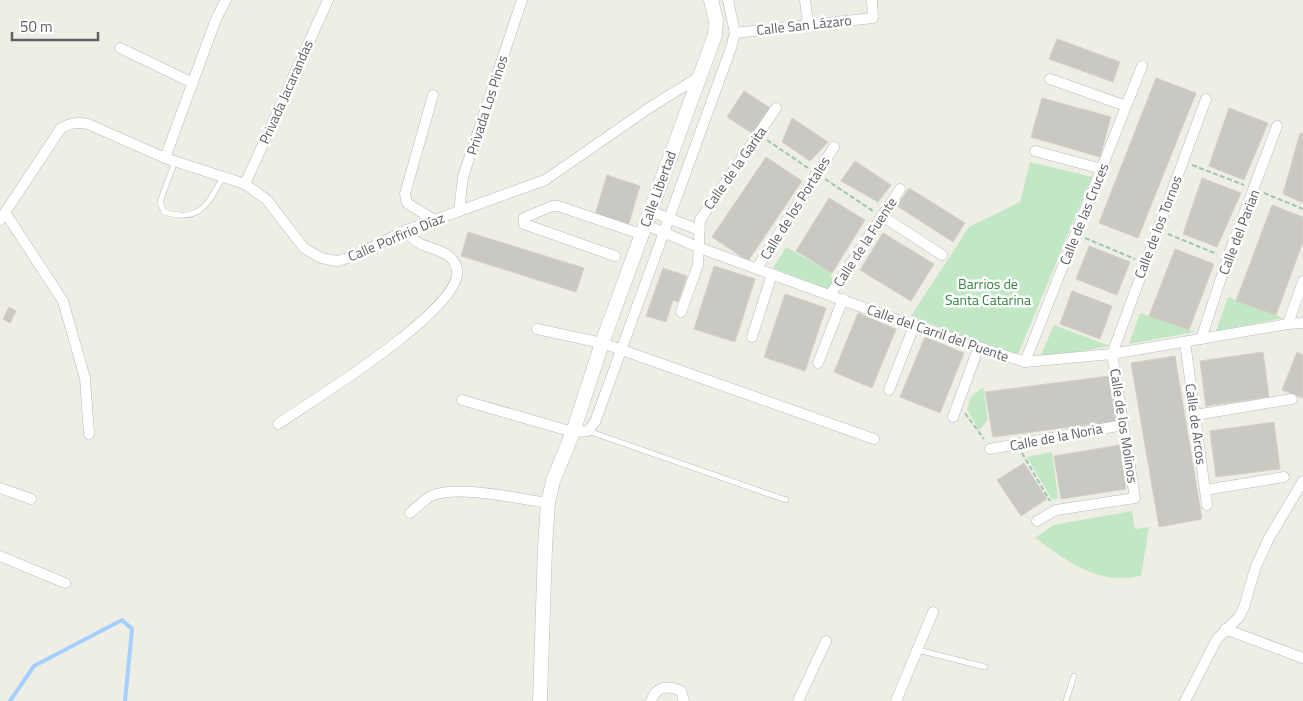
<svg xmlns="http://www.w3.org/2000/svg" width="1303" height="701" font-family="'Titillium Web',sans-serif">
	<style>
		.green { fill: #c1e7c5 }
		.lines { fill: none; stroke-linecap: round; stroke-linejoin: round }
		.stream { stroke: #a5cfff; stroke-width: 4 }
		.building { fill: #cac8c2; stroke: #d4d0c3 }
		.lane-casing { stroke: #b7babf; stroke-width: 6 }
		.street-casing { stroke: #b7babf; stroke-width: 11 }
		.secondary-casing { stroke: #b8bbc1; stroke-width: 15 }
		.path { stroke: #9ac8ac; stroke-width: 2; stroke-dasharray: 5 2.5; stroke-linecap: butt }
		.lane { stroke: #fff; stroke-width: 5 }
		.street { stroke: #fff; stroke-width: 10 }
		.secondary { stroke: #fff; stroke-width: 14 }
		.labels { text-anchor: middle; stroke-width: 5; stroke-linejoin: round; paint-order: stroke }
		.street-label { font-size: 14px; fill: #5d6065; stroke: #fff }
		.park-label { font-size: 14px; fill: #348540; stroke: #fff }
	</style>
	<rect width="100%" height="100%" fill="#efeee5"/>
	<g class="green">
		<polygon points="1030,162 1092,177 1016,359 911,316 969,227 1020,202"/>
		<polygon points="786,247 832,273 830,276 836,280 830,290 773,268"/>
		<polygon points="1228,297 1276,315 1283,318 1216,331"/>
		<polygon points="1140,313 1189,330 1195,332 1129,344"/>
		<polygon points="1054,325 1110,346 1039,359"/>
		<polygon points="983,387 988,420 979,430 967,409 971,397"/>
		<polygon points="1052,452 1058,498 1052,500 1027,457"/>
		<path d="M1132,511L1135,529L1149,527L1141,576C1132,577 1122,579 1114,578C1084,575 1058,554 1035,538L1053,525Z"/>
	</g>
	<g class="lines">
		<polyline class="stream" points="10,701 34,666 122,620 132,629 125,701"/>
	</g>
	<g class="building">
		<polygon points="1057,39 1120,62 1113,82 1049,59"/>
		<polygon points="1156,78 1196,93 1138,238 1099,223"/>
		<polygon points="744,91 770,108 753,134 727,117"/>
		<polygon points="1042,98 1111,117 1100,157 1031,137"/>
		<polygon points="1229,108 1268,123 1244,180 1209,166"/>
		<polygon points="792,118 828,142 810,161 782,142"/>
		<polygon points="1300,133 1303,134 1303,203 1283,194"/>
		<polygon points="766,157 802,181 748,261 712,237"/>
		<polygon points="855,161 891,185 878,202 841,181"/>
		<polygon points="607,175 640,186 628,226 595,215"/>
		<polygon points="1202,178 1241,193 1217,247 1183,234"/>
		<polygon points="909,188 965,223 953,242 897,206"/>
		<polygon points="829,198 865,220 832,273 796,251"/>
		<polygon points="1272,205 1303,217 1303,242 1276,315 1236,301"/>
		<polygon points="468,232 584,268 576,292 461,256"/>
		<polygon points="883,233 934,264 911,301 860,270"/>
		<polygon points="1089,246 1130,262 1117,295 1076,279"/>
		<polygon points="1175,249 1214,264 1189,330 1149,316"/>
		<polygon points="714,266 755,279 735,342 694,329"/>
		<polygon points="663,268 687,276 678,302 673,300 666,322 646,316"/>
		<polygon points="1072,291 1112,306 1100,339 1060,324"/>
		<polygon points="785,294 826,308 805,371 764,357"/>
		<polygon points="9,307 16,311 10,323 3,319"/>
		<polygon points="858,313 896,329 872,388 834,372"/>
		<polygon points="925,337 964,353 940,413 900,397"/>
		<polygon points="1263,352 1269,397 1206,406 1200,361"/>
		<polygon points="1297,352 1303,355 1303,398 1282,390"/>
		<polygon points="1175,356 1202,519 1159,527 1131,363"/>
		<polygon points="1109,376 1117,421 993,437 985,392"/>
		<polygon points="1274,422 1280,469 1216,477 1210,431"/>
		<polygon points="1120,445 1126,489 1061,499 1054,456"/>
		<polygon points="1024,463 1047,499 1021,516 997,480"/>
	</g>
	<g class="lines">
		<defs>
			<g id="lane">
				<path d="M175,161L160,202L164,212C200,223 207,205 223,177"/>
				<polyline points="588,431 786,500"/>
				<polyline points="918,650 985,667"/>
				<polyline points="1066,701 1074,676"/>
			</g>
			<g id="street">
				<polyline points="805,0 808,24"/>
				<polyline points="735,33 873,18 872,0"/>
				<polyline points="120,48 193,83"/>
				<polyline points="1050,79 1126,106"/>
				<polyline points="433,95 405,194 407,203 434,220"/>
				<polyline points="1035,151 1102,169"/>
				<polyline points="165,158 216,19 226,0"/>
				<polyline points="245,184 328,0"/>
				<polyline points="459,211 463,177 522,0"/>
				<polyline points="650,211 699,230"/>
				<polyline points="6,214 63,301 85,378 89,434"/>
				<polyline points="882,216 942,255"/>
				<path d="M0,220L61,128C70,123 77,122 88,124L165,158L245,184L267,200L304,248L321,258L337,261L352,257L407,230L545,180L652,106L699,77"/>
				<polyline points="644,224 700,248 914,326 1025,362 1112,354 1288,324 1303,323"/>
				<polyline points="615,256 524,224 524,218 552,206 558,206 641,234"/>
				<polyline points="757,268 834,147"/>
				<polyline points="830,295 900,189"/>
				<polyline points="681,312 698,265 700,220 776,108"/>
				<polyline points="1288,324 1303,281"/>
				<polyline points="537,329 602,343 874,439"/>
				<polyline points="752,337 772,274"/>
				<polyline points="1201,339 1228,257 1277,126"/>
				<polyline points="1185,342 1207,505"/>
				<polyline points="1025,362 1142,66"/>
				<polyline points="818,363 843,299"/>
				<polyline points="889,390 914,326"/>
				<polyline points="462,400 573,432 588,431 595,422 731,48 735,33 728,0"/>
				<polyline points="1195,415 1292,399"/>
				<polyline points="953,417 978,349"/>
				<path d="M278,424C310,402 464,308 457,270C452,243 417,254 407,230"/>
				<polyline points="990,449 1123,425"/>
				<polyline points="0,488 31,499"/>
				<polyline points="1205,490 1284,477"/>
				<path d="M410,513C416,508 424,500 431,496C456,484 520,499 548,503"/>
				<polyline points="1037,521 1056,510 1135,498 1112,354 1206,99"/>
				<polyline points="0,556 65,583"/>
				<polyline points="1225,629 1303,658"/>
				<path d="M651,701C656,686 668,685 681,691L684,701"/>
				<polyline points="798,701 826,641"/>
				<polyline points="896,701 933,612"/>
				<polyline points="1185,701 1217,639 1239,617 1244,607 1256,566 1269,538 1303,481"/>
			</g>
			<polyline id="secondary" points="540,701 545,547 548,503 553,481 573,432 602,343 715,35 716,20 711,0"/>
		</defs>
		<use href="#lane" class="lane-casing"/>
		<use href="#street" class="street-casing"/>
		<use href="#secondary" class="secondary-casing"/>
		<g class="path">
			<polyline points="767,140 808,168"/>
			<polyline points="1192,165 1244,185"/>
			<polyline points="825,179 873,211"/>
			<polyline points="1264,193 1303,209"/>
			<polyline points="1168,234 1217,254"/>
			<polyline points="1085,238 1135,259"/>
			<polyline points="965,413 984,439"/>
			<polyline points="1022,453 1050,501"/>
		</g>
		<use href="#lane" class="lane"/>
		<use href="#street" class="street"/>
		<use href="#secondary" class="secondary"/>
	</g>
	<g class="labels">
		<g class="street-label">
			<text transform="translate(804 25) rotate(-6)" y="5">Calle San Lázaro</text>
			<text transform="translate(286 92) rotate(-66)" y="5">Privada Jacarandas</text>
			<text transform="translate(487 105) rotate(-72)" y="5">Privada Los Pinos</text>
			<text transform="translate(735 168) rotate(-55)" y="5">Calle de la Garita</text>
			<text transform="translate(658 189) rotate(-70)" y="5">Calle Libertad</text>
			<text transform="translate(795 208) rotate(-58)" y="5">Calle de los Portales</text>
			<text transform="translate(1084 214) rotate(-68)" y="5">Calle de las Cruces</text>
			<text transform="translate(1158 227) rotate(-69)" y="5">Calle de los Tornos</text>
			<text transform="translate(1239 232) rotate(-69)" y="5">Calle del Parian</text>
			<text transform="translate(396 237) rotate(-23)" y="5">Calle Porfirio Díaz</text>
			<text transform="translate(865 242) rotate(-57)" y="5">Calle de la Fuente</text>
			<text transform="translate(938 333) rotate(19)" y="5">Calle del Carril del Puente</text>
			<text transform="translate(1196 424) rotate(82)" y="5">Calle de Arcos</text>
			<text transform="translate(1124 426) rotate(81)" y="5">Calle de los Molinos</text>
			<text transform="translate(1056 437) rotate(-11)" y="5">Calle de la Noria</text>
		</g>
		<g class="park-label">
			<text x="988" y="289">Barrios de<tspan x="988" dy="16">Santa Catarina</tspan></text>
		</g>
	</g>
	<path d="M12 32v8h86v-8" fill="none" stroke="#5d6065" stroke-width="2.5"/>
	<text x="20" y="32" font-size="15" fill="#5d6065" stroke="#ffffff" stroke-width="4" paint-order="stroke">50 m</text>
</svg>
